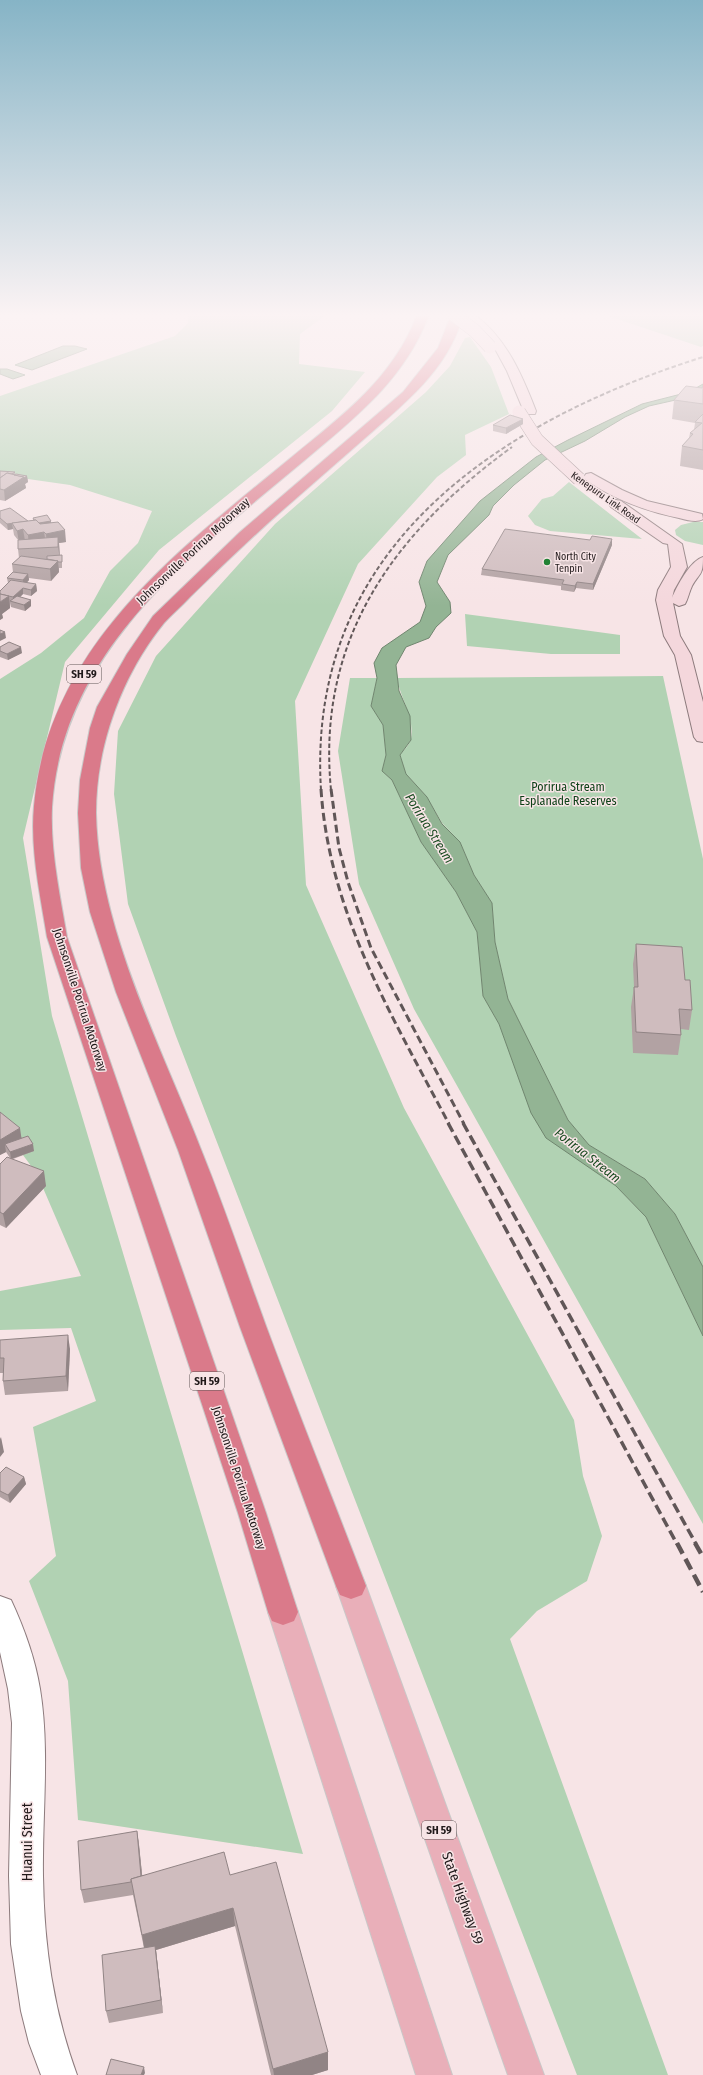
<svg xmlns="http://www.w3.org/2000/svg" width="703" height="2075" font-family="'Fira Sans Condensed',sans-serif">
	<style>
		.green { fill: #b1d2b3 }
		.water { fill: #93b494; stroke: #70866f }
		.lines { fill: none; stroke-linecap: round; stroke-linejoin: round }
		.minor-casing { stroke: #8d7b7d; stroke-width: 2 }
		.secondary-casing { stroke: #8d7b7d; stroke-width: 2 }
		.primary-casing { stroke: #c9c8c8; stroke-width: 2 }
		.motorway-casing { stroke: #c9c8c8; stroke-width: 2 }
		.minor { fill: #fff; fill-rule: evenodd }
		.secondary { fill: #f4d7dc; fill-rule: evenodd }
		.primary { fill: #e9afb9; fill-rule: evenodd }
		.motorway { fill: #da7a8a; fill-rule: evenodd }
		.rail-far3 { stroke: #605657; stroke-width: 2; stroke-dasharray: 4.5 2.5; stroke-linecap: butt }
		.rail-far2 { stroke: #605657; stroke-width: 3; stroke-dasharray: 8 4; stroke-linecap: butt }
		.rail-far1 { stroke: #605657; stroke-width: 3.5; stroke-dasharray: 10 4.5; stroke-linecap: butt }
		.rail { stroke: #605657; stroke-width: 4.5; stroke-dasharray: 12 6; stroke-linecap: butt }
		.secondary-bridge-casing { stroke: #8d7b7d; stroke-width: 14; stroke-linecap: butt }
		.secondary-bridge { stroke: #f4d7dc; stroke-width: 13 }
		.wall { fill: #b2a2a3 }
		.shaded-wall { fill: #918485 }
		.building { fill: #cfbcbe; stroke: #918485 }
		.poi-dot { fill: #218234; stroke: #f7e4e6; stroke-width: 1.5 }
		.labels { text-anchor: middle; stroke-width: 3; stroke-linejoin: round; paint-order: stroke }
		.far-street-label { font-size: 10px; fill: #20191a; stroke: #f7e4e6 }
		.far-poi-label { font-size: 10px; fill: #20191a; stroke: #f7e4e6; text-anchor: start }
		.shield { fill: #f7e4e6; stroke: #605657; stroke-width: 1 }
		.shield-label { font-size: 11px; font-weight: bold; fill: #20191a }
		.street-label { font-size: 12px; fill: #20191a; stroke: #f7e4e6 }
		.park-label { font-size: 12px; fill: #0d4117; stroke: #f7e4e6 }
		.water-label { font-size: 13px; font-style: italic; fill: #194b20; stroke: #f7e4e6 }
		.near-street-label { font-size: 14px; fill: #20191a; stroke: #f7e4e6 }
	</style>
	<rect width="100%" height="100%" fill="#f7e4e6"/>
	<g class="green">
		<polygon points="188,315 326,315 300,334 299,364 365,372 332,411 159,550 65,662 23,838 52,1016 303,1854 78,1820 68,1681 29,1581 56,1556 33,1427 96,1401 71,1328 0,1330 0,1291 81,1276 37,1174 0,1124 0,679 41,653 84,618 110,571 138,543 152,511 70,485 0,475 0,396 175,336 188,323"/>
		<polygon points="605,315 703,315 703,346 701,347"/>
		<polygon points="470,337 491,367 509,414 465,435 466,455 437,477 358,564 295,701 306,885 404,1108 574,1420 583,1476 602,1536 587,1581 537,1611 510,1639 668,2075 577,2075 176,1036 128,904 114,794 118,731 156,656 275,524 426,392 450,366 465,338"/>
		<polygon points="569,482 642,539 550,531 535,525 528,516 542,499 553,496"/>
		<polygon points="693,522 703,522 703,545 685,541 676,535 675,530 681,525"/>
		<polygon points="465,614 620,635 620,654 551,654 467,646"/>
		<path d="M663,676L703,859V1267L675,1214L645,1179L589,1145L568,1120L508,999L495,942L492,903L474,875L460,842L442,823L427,797L406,774L400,755C403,751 410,744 411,739C415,718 400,698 397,678Z"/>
		<polygon points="350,678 377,678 371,706 383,725 386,755 382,771 392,780 421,842 456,892 477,932 483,996 499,1024 547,1138 616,1186 646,1217 703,1336 703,1524 414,1009 359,884 338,751"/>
	</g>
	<g class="water">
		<polygon points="63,346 75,346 87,349 32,370 15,365"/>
		<polygon points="0,369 7,369 25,375 13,379 0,374"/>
		<polygon points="703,384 703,390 680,399 649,406 625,417 585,441 545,460 514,485 493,506 489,515 448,555 437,582 450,602 451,613 436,627 429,638 406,647 396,665 399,691 410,716 411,740 400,755 406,774 427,797 442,824 460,842 474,875 492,903 495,942 508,999 568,1120 589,1145 645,1179 675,1214 703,1267 703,1336 646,1217 616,1186 546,1138 531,1113 499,1024 483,996 477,932 456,892 421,842 392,780 382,771 386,755 383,725 371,706 377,678 374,663 382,648 420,622 426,606 419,582 427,561 480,501 536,457 568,440 642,404 689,392"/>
	</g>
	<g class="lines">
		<defs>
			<path id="minor" d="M0,1596L11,1600C24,1628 35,1658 40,1689C50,1750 42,1814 43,1876C44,1946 53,2009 77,2075H41L29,2043L21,2011L11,1944L9,1876L12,1723L8,1689L0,1652Z"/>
			<g id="secondary">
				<path d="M461,315H475C507,339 522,375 536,411L535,414H525L507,371L494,347L475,326Z"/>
				<path d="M591,473L622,490L647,501L702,514L703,519C697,523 687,520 679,518C645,511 615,500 586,480L584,477L586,474Z"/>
				<path d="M616,500L621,501L682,544L687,567L674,590L672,598C677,586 690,561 703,557C703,576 700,572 692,586C689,592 688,599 685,604L679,606L673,603L680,636L691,655L703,702V742L697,741L694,737L675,655L664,636L656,600L658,590L671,567L668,544L663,543L611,507L609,504L611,501Z"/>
			</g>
			<g id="primary">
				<polygon points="351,1573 362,1577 366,1586 544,2075 508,2075 336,1586 340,1577"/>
				<polygon points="283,1599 294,1603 298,1612 452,2075 416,2075 268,1612 272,1603"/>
			</g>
			<g id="motorway">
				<path d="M417,315H429C405,379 356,417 305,460C194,553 62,649 52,807C50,850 60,895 67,937L266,1513L298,1612L294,1621L283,1625L272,1621L268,1612L238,1513L47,937C40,894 30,849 34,806C48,646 178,551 293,456C343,415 393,378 417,315Z"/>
				<path d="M451,315H463C449,369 404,404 364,439C340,460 316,481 292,502C257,532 224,564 190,597C182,606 172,614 164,623C122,675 96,745 96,813C98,926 159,1042 200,1147C224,1206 244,1266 266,1326C298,1413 333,1499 366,1586L362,1595L351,1599L340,1595L336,1586L240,1327L178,1150L116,992L90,912L81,868L78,813L80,780L90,728L97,707L127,654L153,616L240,532L403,392L438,348Z"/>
			</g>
		</defs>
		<use href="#minor" class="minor-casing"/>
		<use href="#secondary" class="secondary-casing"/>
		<use href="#primary" class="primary-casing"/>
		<use href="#motorway" class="motorway-casing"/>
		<use href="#minor" class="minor"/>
		<use href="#secondary" class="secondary"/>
		<use href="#primary" class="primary"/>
		<use href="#motorway" class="motorway"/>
		<g class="rail-far3">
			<path d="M321,790C306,548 497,422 703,357"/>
			<path d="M331,790C316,638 395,532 512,447"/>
		</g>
		<g class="rail-far2">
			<path d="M321,789C329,913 392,1016 449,1124"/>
			<polyline points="331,789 339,848 348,882 371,948 464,1124"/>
		</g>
		<g class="rail-far1">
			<polyline points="448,1123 677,1544"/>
			<polyline points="463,1123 696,1544"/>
		</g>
		<g class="rail">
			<polyline points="677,1543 703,1592"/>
			<polyline points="695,1543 703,1557"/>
		</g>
		<defs>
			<g id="secondary-bridge">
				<polyline points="454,315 475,331 490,347"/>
				<polyline points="519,412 537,440 579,479"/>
			</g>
		</defs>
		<use href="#secondary-bridge" class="secondary-bridge-casing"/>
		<use href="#secondary-bridge" class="secondary-bridge"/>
	</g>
	<g class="wall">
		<polygon points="703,386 703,470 680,466 682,446 689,438 690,433 694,430 695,423 672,419 674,400 702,388"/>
		<polygon points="523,424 506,434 493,431 493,425"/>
		<polygon points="0,471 15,472 15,474 27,476 28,482 25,484 26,488 5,501 0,500"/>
		<polygon points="0,511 28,521 33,520 33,518 51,521 51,522 66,542 59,543 60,556 62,561 62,568 59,568 59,572 51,581 29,578 29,580 27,583 36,584 37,591 31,596 23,594 20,597 31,606 25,611 11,607 10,603 10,608 2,614 3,618 0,620 8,583 7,578 13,572 12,564 19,558 18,549 18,540 14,535 13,529 8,530 0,523"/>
		<polygon points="590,540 612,545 593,590 576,588 574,592 561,590 561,586 481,575 482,569"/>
		<polygon points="0,647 22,653 8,660 0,657"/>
		<polygon points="636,944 685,980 692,1010 689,1030 681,1029 681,1035 678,1055 633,1053 631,1007 634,987 633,964"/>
		<polygon points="0,1112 22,1138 34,1151 13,1159 46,1186 6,1228 0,1225 0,1164 10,1158 6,1152 0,1155"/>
		<polygon points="0,1340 70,1349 68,1391 5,1395 3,1381 3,1373 0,1373"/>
		<polygon points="0,1473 24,1477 26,1484 10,1503 0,1497"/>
		<polygon points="137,1831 139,1845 142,1875 230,1875 328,2052 328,2070 312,2075 271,2075 235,1926 156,1950 163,2013 109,2023 106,2011 144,1948 133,1895 84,1903 81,1890"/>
	</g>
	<g class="shaded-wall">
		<polygon points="523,419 523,424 506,434 506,428"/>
		<polygon points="27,476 28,482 25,484 26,488 5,501 4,490 24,477"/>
		<polygon points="51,521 51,527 36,523"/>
		<polygon points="12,523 13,529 8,530 7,524"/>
		<polygon points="23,529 25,541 19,542 17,531"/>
		<polygon points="65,530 66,542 59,543 60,559 58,547 47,546 46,534"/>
		<polygon points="44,532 46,544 29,547 28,535"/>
		<polygon points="612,539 612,545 593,590 593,584"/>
		<polygon points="58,561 59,572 51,581 50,569"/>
		<polygon points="28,574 29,580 23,586 23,580"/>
		<polygon points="577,582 576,588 574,592 575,586"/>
		<polygon points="36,584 37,591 31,596 31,590"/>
		<polygon points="23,588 23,594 15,602 14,602 13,597"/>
		<polygon points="9,596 10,608 2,614 3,618 0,620 0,602"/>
		<polygon points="31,600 31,606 25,611 24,605"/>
		<polygon points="5,632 6,638 0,641 0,634"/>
		<polygon points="21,647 22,653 8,660 7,654"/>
		<polygon points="20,1128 22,1142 5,1144 6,1152 0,1155 0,1140"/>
		<polygon points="33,1144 34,1151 11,1159 10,1152"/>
		<polygon points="44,1171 46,1186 6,1228 3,1214"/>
		<polygon points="68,1335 70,1349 68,1391 66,1376"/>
		<polygon points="1,1437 4,1452 0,1457 0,1439"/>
		<polygon points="24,1477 26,1484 10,1503 8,1495"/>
		<polygon points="137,1831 139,1845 144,1893 142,1880"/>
		<polygon points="233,1908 235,1926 156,1950 163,2013 161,2000 145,1953 142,1935"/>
		<polygon points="328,2052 328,2070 312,2075 274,2075 273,2069"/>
		<polygon points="144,2067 145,2073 144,2075 141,2075"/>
	</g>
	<g class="building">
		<polygon points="686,386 702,388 703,386 703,404 674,400"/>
		<polygon points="703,414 703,450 682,446 693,434 690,433 702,423 695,422"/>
		<polygon points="510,415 523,419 506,428 493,425"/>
		<polygon points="0,471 15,472 12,474 7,473 0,478"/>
		<polygon points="7,473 24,477 4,490 0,489 0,478"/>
		<polygon points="16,474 27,476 24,478 24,477 14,475"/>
		<polygon points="10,508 28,521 7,524 0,518 0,511"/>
		<polygon points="47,515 51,521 39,523 36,520 34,520 33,518"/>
		<polygon points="36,520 40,524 58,522 65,530 46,534 44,532 28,535 23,529 17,531 12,523"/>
		<polygon points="505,529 590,540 592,536 612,539 593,584 577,582 575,586 562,584 564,580 482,569"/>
		<polygon points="58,537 58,547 18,549 18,540"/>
		<polygon points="62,555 62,562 58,562 58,561 47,559 47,556"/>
		<polygon points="21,556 58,561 50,569 12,564"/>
		<polygon points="13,572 28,574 23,580 7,578"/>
		<polygon points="11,580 36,584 31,590 23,588 13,597 0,594 0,591"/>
		<polygon points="0,594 9,596 0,602"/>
		<polygon points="17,596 31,600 24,605 10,601"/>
		<polygon points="0,630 5,632 0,634"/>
		<polygon points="9,642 21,647 7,654 0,651 0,647"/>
		<polygon points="636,944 682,947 685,980 690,980 692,1010 679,1009 681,1035 636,1032 634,987 638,987"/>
		<polygon points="0,1112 20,1128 0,1140"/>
		<polygon points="28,1136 33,1144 10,1152 5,1144"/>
		<polygon points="7,1157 44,1171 3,1214 0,1212 0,1164"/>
		<polygon points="68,1335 66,1376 3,1381 4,1358 0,1358 0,1340"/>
		<polygon points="6,1467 24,1477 8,1495 0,1491 0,1473"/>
		<polygon points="137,1831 141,1876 131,1879 131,1882 81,1890 78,1841"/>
		<polygon points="224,1852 230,1875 276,1862 328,2052 273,2069 233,1908 142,1935 131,1879"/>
		<polygon points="155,1946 161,2000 106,2011 102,1955"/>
		<polygon points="111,2059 144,2067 141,2075 106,2075"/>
	</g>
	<linearGradient id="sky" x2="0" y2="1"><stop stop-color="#86b4c6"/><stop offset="0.52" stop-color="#fbf3f4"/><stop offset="1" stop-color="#fbf3f4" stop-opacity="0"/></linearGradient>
	<rect width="703" height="606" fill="url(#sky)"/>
	<circle class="poi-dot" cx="547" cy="562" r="4"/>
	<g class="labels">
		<g class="far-street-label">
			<text transform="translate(606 497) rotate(35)" y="4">Kenepuru Link Road</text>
		</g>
		<g class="far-poi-label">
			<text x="555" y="560">North City<tspan x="555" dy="12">Tenpin</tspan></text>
		</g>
		<g class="shield">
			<rect x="67" y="665" width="34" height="18" rx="3"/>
			<rect x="190" y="1372" width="34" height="18" rx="3"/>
			<rect x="422" y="1821" width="34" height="18" rx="3"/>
		</g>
		<g class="shield-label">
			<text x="84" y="678">SH 59</text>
			<text x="207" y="1385">SH 59</text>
			<text x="439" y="1834">SH 59</text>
		</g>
		<g class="street-label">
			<text transform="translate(193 551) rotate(-43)" y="4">Johnsonville Porirua Motorway</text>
			<text transform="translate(80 1000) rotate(72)" y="4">Johnsonville Porirua Motorway</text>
			<text transform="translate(239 1478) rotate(72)" y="4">Johnsonville Porirua Motorway</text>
		</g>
		<g class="park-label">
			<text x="568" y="791">Porirua Stream<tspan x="568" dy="14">Esplanade Reserves</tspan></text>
		</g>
		<g class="water-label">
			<text transform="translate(430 828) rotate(58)" y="5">Porirua Stream</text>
			<text transform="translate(588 1155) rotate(38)" y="5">Porirua Stream</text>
		</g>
		<g class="near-street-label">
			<text transform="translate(27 1842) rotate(-90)" y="5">Huanui Street</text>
			<text transform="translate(463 1898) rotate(70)" y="5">State Highway 59</text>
		</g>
	</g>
</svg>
